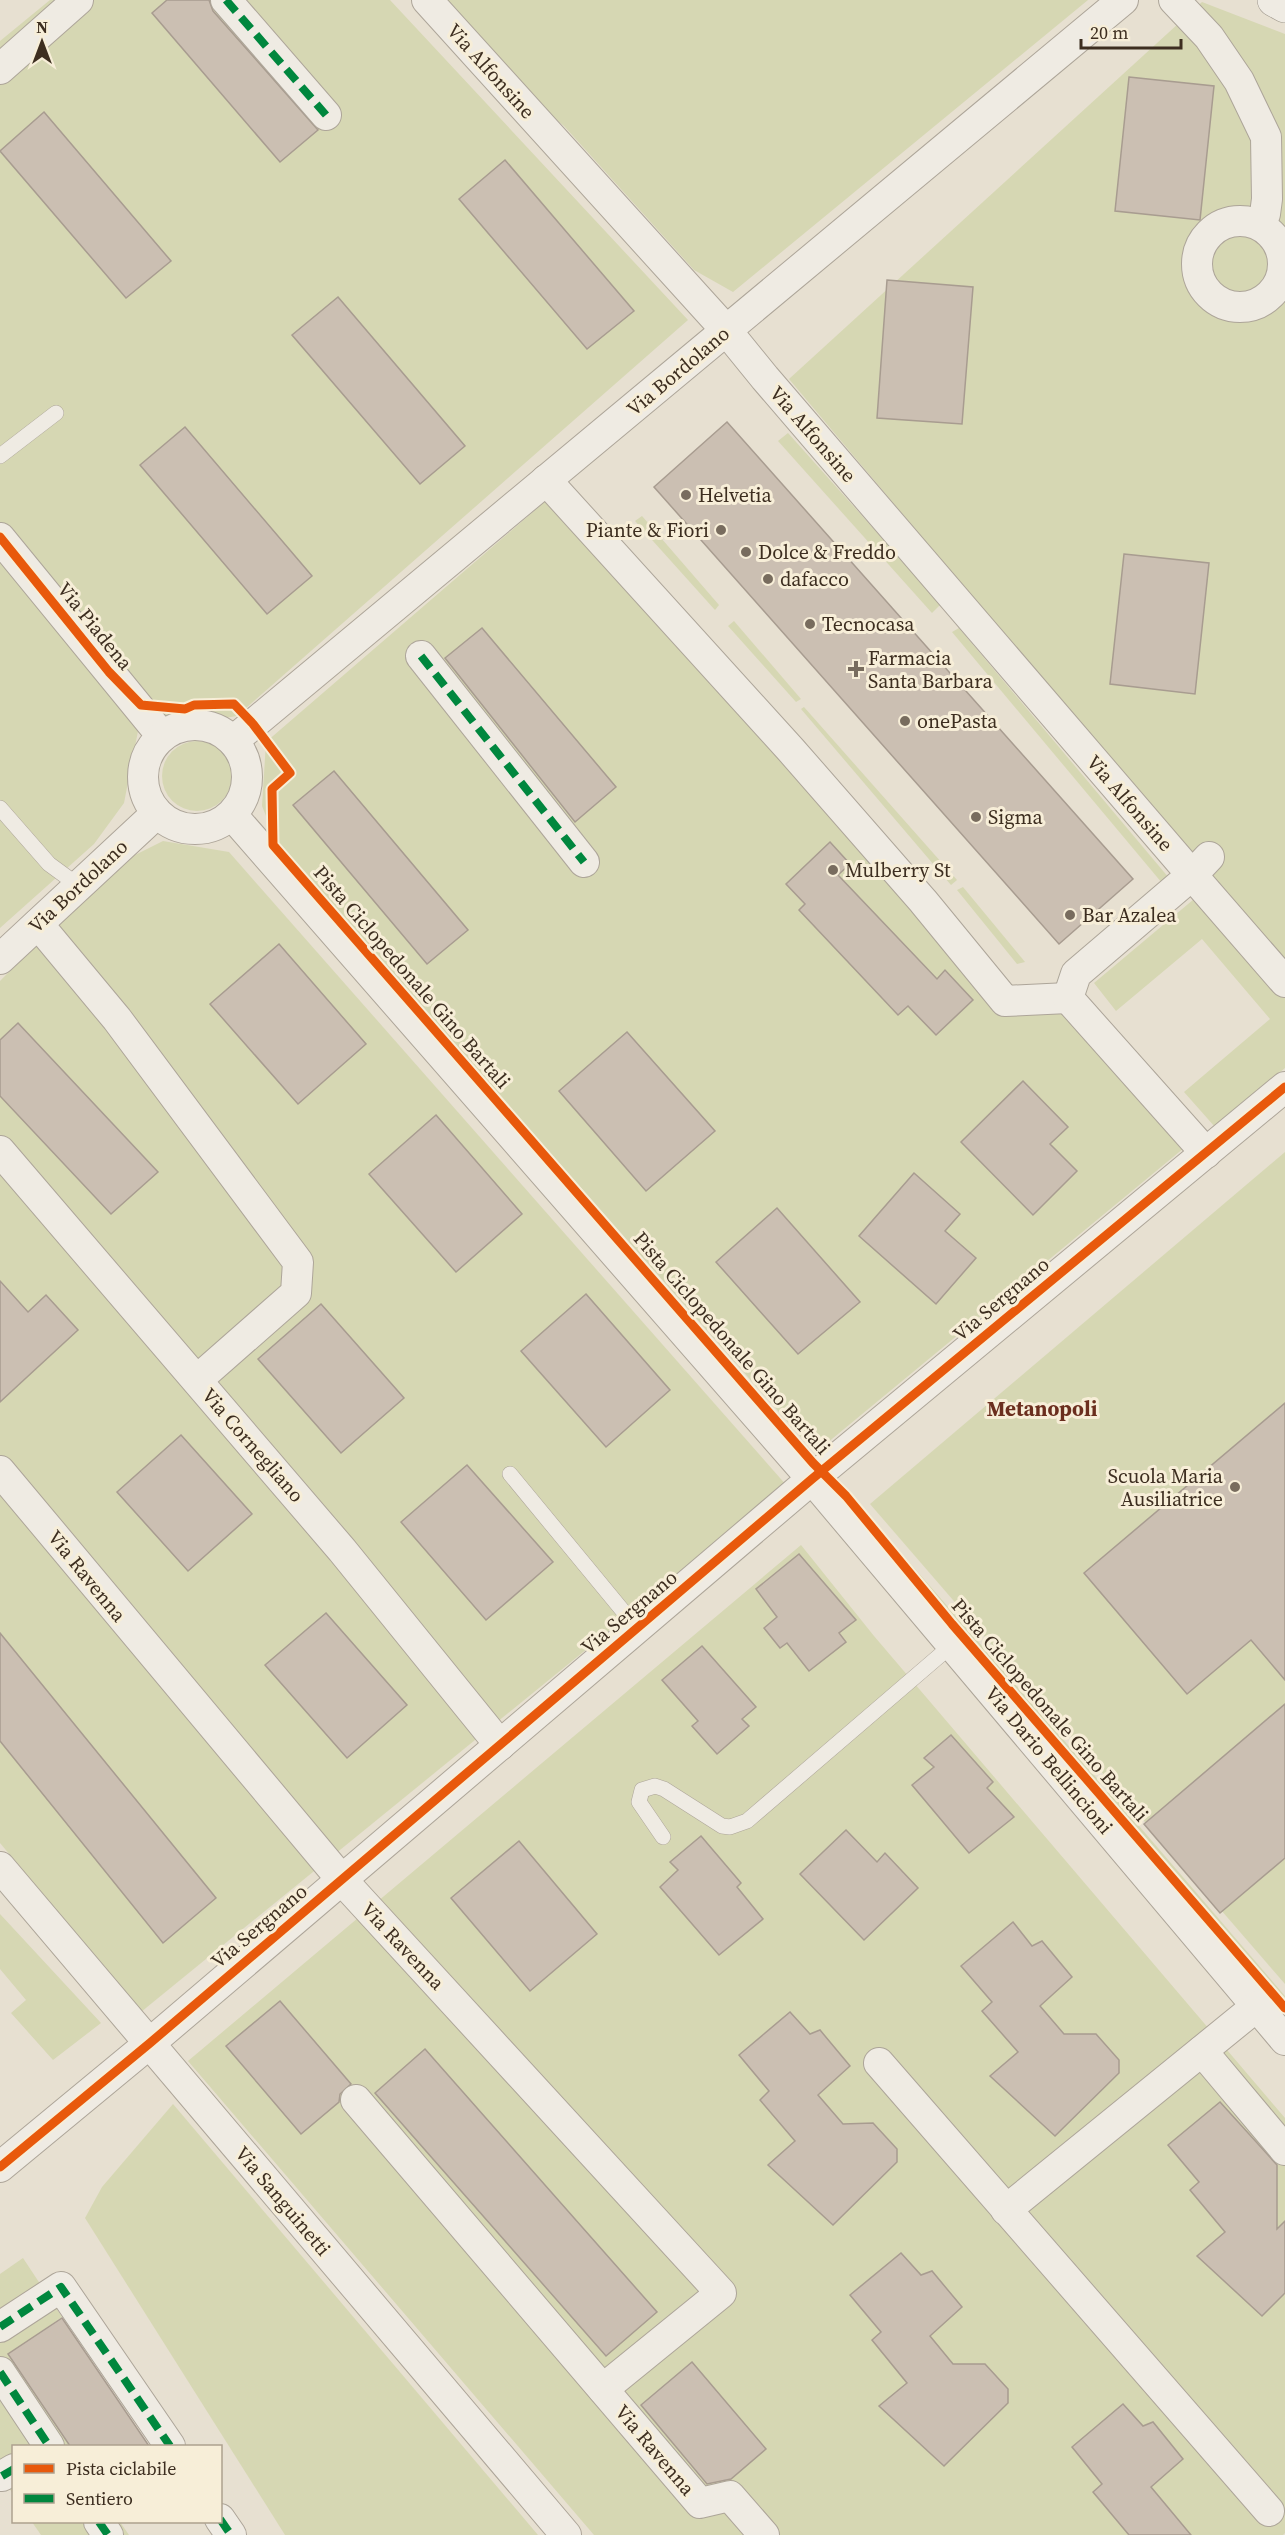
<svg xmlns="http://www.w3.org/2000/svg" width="1285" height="2535" font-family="'Source Serif 4',serif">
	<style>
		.green { fill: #d6d7b3 }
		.building { fill: #cbbfb2; stroke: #a89c90; stroke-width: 1.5 }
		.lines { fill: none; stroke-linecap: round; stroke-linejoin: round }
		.lane-casing { stroke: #ada599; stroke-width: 16 }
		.street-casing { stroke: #ada599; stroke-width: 32 }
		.secondary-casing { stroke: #9c958a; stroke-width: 34 }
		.lane { stroke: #efebe3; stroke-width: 15 }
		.street { stroke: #efebe3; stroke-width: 30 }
		.secondary { stroke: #efebe3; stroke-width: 33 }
		.quiet { stroke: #00873e; stroke-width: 8; stroke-dasharray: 15 8; stroke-linecap: butt }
		.cycleway-casing { stroke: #f7eed8; stroke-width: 13 }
		.cycleway { stroke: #e8590c; stroke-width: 9 }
		.poi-dot { fill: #786c5e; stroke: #f7eed8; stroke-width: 2 }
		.labels { text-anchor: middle; stroke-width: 6; stroke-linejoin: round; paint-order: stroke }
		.street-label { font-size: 20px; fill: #3d2e20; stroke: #f7eed8 }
		.poi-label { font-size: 20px; fill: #3d2e20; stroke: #f7eed8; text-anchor: start }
		.neighbourhood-label { font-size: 21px; font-weight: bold; fill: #6b2e1e; stroke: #f7eed8 }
	</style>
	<rect width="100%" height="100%" fill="#e7e0d1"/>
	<g class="green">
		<polygon points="50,0 390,0 688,320 237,716 206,721 139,726 124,803 94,844 0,928 0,41"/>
		<polygon points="431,0 1088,0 733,292 694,270 564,126 491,65"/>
		<polygon points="1202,2 1285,34 1285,969 789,379"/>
		<polygon points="788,433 941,604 932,613 778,441"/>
		<polygon points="548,499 999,1004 1057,1002 1184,1148 815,1453 277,843 262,806 266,742"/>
		<polygon points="642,516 719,605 715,610 635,521"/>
		<polygon points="734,621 801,699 796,702 728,626"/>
		<polygon points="959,628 1169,878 1162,883 952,632"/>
		<polygon points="804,707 957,880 951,885 801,709"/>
		<circle cx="197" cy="776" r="35"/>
		<polygon points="163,841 229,852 787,1486 141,2012 0,1843 0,981 113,866"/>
		<polygon points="963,887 1025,962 1017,964 957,890"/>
		<polygon points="1200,894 1285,990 1285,1068 1215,1127 1184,1092 1270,1019 1202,939 1116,1011 1094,983"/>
		<polygon points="1285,1152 1285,1984 870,1504"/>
		<polygon points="863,1509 1101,1783 1098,1786 860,1510"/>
		<polygon points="801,1545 874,1636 1285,2118 1285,2533 1283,2535 594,2535 188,2061"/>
		<polygon points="1109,1791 1285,1996 1285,2003 1105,1794"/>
		<polygon points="0,1914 101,2023 53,2060 11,2013 26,2000 0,1969"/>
		<polygon points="173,2104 538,2535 285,2535 85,2218 102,2187"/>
		<polygon points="23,2258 62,2317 9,2354 70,2446 14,2446 13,2494 0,2474 0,2274"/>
		<polygon points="32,2522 120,2522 129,2535 41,2535"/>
	</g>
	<g class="building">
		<polygon points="167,0 209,0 213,11 318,130 280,162 152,13"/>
		<polygon points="1129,77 1214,86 1200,220 1115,211"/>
		<polygon points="44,112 171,261 126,298 0,151"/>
		<polygon points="505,160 634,311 587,349 459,199"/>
		<polygon points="887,280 973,287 962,424 877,418"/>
		<polygon points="338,297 465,446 420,484 292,335"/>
		<polygon points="727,422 1133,879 1059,944 654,487"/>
		<polygon points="185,427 312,576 267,614 140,465"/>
		<polygon points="1124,554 1209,563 1195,694 1110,684"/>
		<polygon points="482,628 616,787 575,822 445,658"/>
		<polygon points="334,771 468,930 427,964 293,805"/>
		<polygon points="830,842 850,864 838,875 937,979 945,970 973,1000 936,1035 908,1006 898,1015 799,910 805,904 786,884"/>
		<polygon points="279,944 366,1044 298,1104 210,1004"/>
		<polygon points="18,1023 158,1172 111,1214 0,1096 0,1040"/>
		<polygon points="627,1032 715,1131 646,1191 559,1091"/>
		<polygon points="1023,1081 1068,1127 1050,1144 1077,1171 1033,1215 961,1142"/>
		<polygon points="436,1115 522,1214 456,1272 369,1174"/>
		<polygon points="914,1173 960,1214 945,1231 976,1258 936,1304 859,1236"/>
		<polygon points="777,1208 860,1302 798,1354 716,1262"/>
		<polygon points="0,1281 28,1312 46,1295 78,1330 0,1402"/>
		<polygon points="586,1294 670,1390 606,1447 521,1351"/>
		<polygon points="321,1304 404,1398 341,1453 258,1359"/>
		<polygon points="1285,1403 1285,1680 1251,1640 1187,1694 1084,1573"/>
		<polygon points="181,1435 252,1514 188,1571 117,1492"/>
		<polygon points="467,1465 553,1562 486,1620 401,1522"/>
		<polygon points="799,1554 856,1620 839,1633 846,1642 809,1671 787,1643 780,1648 764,1628 777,1617 756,1589"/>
		<polygon points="326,1613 407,1705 347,1758 265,1665"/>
		<polygon points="0,1633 216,1898 163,1943 0,1741"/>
		<polygon points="702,1646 756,1707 742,1719 749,1726 717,1754 692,1726 698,1721 662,1680"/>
		<polygon points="1285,1704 1285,1858 1220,1913 1144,1824"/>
		<polygon points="951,1735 993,1782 987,1788 1014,1817 969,1853 912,1785 934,1767 924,1758"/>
		<polygon points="846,1830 877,1862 885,1853 918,1888 864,1940 800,1874"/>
		<polygon points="701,1836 741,1883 737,1887 763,1919 719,1955 660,1887 678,1870 670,1862"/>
		<polygon points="519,1841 597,1934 530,1991 451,1898"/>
		<polygon points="1013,1922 1032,1946 1042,1941 1072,1977 1040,2006 1064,2034 1096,2034 1119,2060 1119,2073 1055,2136 990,2076 1018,2052 982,2011 992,2002 961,1966"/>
		<polygon points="280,2001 351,2084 340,2094 339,2102 301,2134 226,2046"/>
		<polygon points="790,2012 810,2034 820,2030 850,2066 818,2095 843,2124 873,2123 897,2149 897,2162 833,2225 768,2165 795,2141 760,2100 769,2091 739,2055"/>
		<polygon points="425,2049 657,2312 606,2356 375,2093"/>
		<polygon points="1220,2102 1277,2165 1277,2229 1285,2221 1285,2293 1262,2316 1197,2256 1225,2232 1190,2190 1199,2182 1168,2145"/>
		<polygon points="901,2253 921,2275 932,2271 962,2307 930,2336 953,2364 985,2364 1008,2389 1008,2403 944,2466 879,2406 907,2383 872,2340 881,2332 850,2295"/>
		<polygon points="62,2318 149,2446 70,2446 8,2354"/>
		<polygon points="692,2362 766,2449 731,2479 707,2484 641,2405"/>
		<polygon points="1123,2404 1143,2426 1153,2422 1183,2459 1151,2487 1191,2535 1129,2535 1093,2492 1102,2484 1072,2447"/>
	</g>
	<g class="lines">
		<defs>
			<g id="lane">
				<polyline points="0,456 56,413"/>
				<polyline points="0,808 49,864 79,886"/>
				<polyline points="510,1474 637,1628"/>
				<polyline points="663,1837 639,1802 642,1790 655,1786 664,1789 722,1826 730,1827 747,1821 952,1645"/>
			</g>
			<g id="street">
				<polyline points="226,0 326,115"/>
				<polyline points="427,0 726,330 765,378 1192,875 1076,974 1068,998"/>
				<polyline points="1174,0 1209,37 1239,81 1266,137 1267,199 1265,214 1260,225"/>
				<polyline points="0,69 78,0"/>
				<circle cx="1240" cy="264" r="43"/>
				<polyline points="546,480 791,750 923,901 1005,1001 1068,998"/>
				<polyline points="0,538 162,736"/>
				<polyline points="421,656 584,862"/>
				<circle cx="195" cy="777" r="52"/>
				<polyline points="233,741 1123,0"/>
				<polyline points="232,815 812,1479 1285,2040"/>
				<polyline points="1209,857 1192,875 1285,982"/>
				<polyline points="38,924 117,1019 298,1262 296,1293 197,1380"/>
				<polyline points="0,959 157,813"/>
				<polyline points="1068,998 1206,1153"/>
				<polyline points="0,1151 342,1550 500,1745"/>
				<polyline points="0,1471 342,1880 721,2293 603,2389"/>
				<polyline points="0,1867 566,2535"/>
				<polyline points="1202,2051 1285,2150"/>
				<polyline points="879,2063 1269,2511"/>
				<polyline points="356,2100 700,2503 730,2496 764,2535"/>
				<polyline points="0,2167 150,2043 812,1479 1285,1087"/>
				<polyline points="1006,2210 1257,2006"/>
				<polyline points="0,2327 61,2287 170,2446"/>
				<polyline points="0,2372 49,2446"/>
				<polyline points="2,2476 14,2469"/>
				<polyline points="220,2519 231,2535"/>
				<polyline points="99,2522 108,2535"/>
			</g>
			<polyline id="secondary" points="1274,0 1285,6"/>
		</defs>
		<use href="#lane" class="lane-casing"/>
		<use href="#street" class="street-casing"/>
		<use href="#secondary" class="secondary-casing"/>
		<use href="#lane" class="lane"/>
		<use href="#street" class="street"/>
		<use href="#secondary" class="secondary"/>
		<g class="quiet">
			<polyline points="226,0 326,115"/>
			<polyline points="421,656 584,862"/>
			<polyline points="0,2327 61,2287 170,2446"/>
			<polyline points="0,2372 49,2446"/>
			<polyline points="2,2476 14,2469"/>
			<polyline points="220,2519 231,2535"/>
			<polyline points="99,2522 108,2535"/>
		</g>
		<defs>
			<g id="cycleway">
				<polyline points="0,537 109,672 141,705 185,709 194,705 234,704 253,724 290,773 272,789 273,845 813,1463 846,1496 952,1624 1285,2008"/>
				<polyline points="0,2167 150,2043 812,1479 1285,1087"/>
			</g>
		</defs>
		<use href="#cycleway" class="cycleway-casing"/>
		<use href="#cycleway" class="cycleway"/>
	</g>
	<g class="poi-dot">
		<circle cx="686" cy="495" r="6"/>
		<circle cx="721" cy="530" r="6"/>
		<circle cx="746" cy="552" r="6"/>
		<circle cx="768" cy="579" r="6"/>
		<circle cx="810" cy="624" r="6"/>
		<path d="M853 660h6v6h6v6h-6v6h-6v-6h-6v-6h6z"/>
		<circle cx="905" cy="721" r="6"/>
		<circle cx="976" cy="817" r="6"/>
		<circle cx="833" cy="870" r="6"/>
		<circle cx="1070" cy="915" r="6"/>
		<circle cx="1235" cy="1487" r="6"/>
	</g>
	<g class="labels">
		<g class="street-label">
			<text transform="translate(491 71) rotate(48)" y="7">Via Alfonsine</text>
			<text transform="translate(678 371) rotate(-40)" y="7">Via Bordolano</text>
			<text transform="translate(813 434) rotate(49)" y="7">Via Alfonsine</text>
			<text transform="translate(95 626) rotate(51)" y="7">Via Piadena</text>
			<text transform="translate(1130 803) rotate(49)" y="7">Via Alfonsine</text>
			<text transform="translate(78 886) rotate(-43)" y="7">Via Bordolano</text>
			<text transform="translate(412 977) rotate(49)" y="7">Pista Ciclopedonale Gino Bartali</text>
			<text transform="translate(1001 1299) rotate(-40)" y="7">Via Sergnano</text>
			<text transform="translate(732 1343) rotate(49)" y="7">Pista Ciclopedonale Gino Bartali</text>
			<text transform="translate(253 1445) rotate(49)" y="7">Via Cornegliano</text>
			<text transform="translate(87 1576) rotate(51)" y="7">Via Ravenna</text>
			<text transform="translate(629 1612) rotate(-40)" y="7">Via Sergnano</text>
			<text transform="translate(1050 1710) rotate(49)" y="7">Pista Ciclopedonale Gino Bartali</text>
			<text transform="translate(1049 1760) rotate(50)" y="7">Via Dario Bellincioni</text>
			<text transform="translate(259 1926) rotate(-40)" y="7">Via Sergnano</text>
			<text transform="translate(403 1946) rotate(47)" y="7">Via Ravenna</text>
			<text transform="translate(283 2201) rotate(50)" y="7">Via Sanguinetti</text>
			<text transform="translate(655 2450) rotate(50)" y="7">Via Ravenna</text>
		</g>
		<g class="poi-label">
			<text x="698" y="502">Helvetia</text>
			<text x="709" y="537" text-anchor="end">Piante &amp; Fiori</text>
			<text x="758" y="559">Dolce &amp; Freddo</text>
			<text x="780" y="586">dafacco</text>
			<text x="822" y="631">Tecnocasa</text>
			<text x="868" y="665">Farmacia<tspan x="868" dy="23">Santa Barbara</tspan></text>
			<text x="917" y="728">onePasta</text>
			<text x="988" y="824">Sigma</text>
			<text x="845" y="877">Mulberry St</text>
			<text x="1082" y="922">Bar Azalea</text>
			<text x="1223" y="1483" text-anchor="end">Scuola Maria<tspan x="1223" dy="23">Ausiliatrice</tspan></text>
		</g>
		<g class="neighbourhood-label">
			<text x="1042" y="1416">Metanopoli</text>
		</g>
	</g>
	<rect x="12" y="2445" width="210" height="78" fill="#f7eed8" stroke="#ada18e" stroke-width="1.5"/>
	<rect x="24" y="2464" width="30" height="9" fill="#e8590c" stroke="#ada18e" stroke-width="1.5"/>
	<text x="66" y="2475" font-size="18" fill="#3d2e20">Pista ciclabile</text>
	<rect x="24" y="2494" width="30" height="9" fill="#00873e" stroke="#ada18e" stroke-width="1.5"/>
	<text x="66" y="2505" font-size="18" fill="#3d2e20">Sentiero</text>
	<g transform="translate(42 42)" stroke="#f7eed8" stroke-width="4.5" paint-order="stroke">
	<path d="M0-4.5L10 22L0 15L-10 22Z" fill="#3d2e20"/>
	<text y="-9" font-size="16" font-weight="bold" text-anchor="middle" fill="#3d2e20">N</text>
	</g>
	<path d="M1081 39v9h100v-9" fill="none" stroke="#3d2e20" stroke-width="3"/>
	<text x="1090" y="39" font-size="18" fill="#3d2e20" stroke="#f7eed8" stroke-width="4.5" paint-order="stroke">20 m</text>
</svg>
